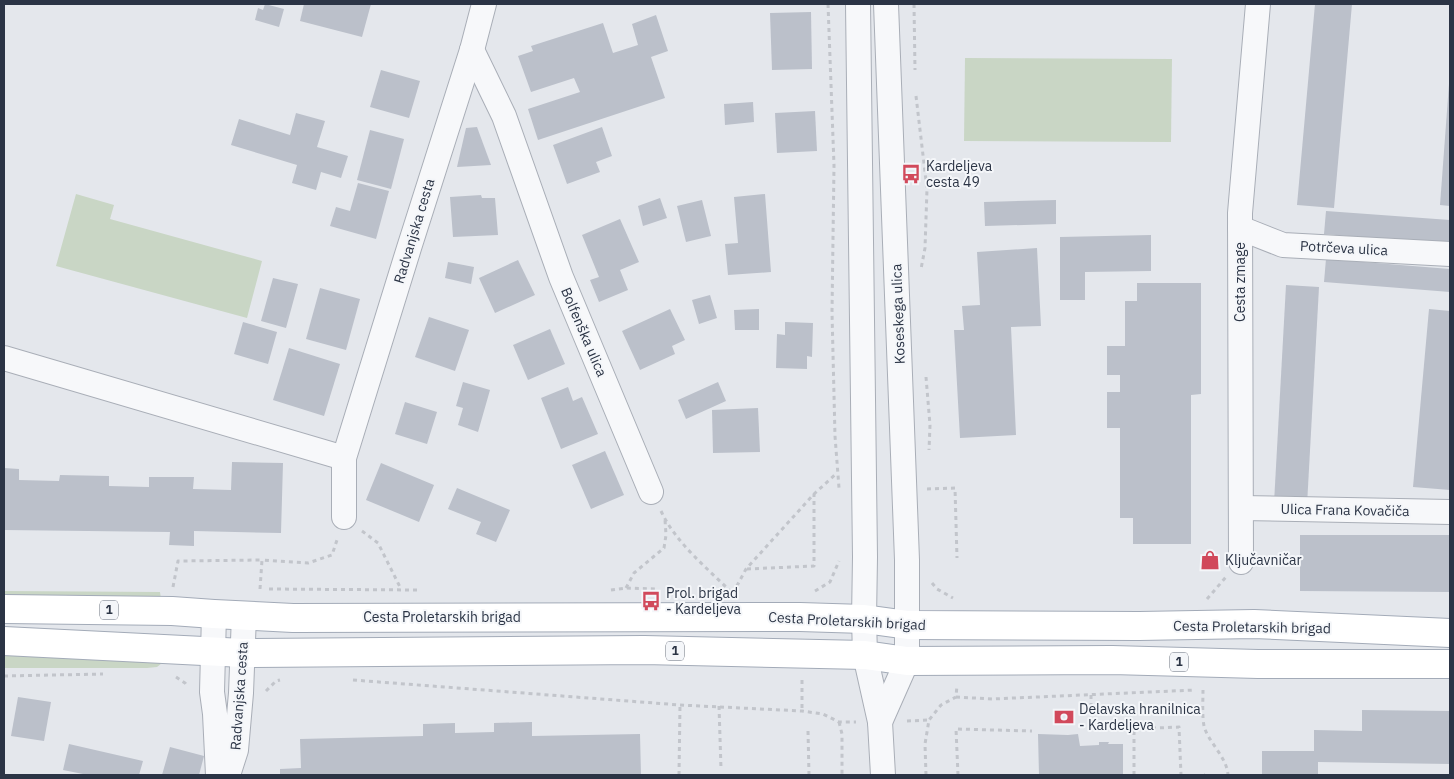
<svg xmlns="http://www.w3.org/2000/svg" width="1454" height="779" font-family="'IBM Plex Sans',sans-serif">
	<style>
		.green { fill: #c9d6c5 }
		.building { fill: #bbc0ca }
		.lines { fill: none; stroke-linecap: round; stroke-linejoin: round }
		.minor-casing { stroke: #a9aeb7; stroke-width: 26 }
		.major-casing { stroke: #a3abb8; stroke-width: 30 }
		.path { stroke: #c2c5cb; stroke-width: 3; stroke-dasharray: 4 4; stroke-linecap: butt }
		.minor { stroke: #f7f8fa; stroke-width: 24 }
		.major { stroke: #fff; stroke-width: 28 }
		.labels { text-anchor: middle; stroke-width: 4; stroke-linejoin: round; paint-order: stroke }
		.shield { fill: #f4f6f9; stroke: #676e7b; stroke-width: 1 }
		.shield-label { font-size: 12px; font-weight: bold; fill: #2b3445 }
		.poi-label { font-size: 14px; fill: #2b3445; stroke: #f4f6f9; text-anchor: start }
		.street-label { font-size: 14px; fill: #2b3445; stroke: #f4f6f9 }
	</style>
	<rect width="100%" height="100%" fill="#e4e7ec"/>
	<g class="green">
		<polygon points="965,58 1172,59 1171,142 964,141"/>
		<polygon points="76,194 114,205 110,219 262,261 247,318 56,266"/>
		<polygon points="4,591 160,592 161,599 4,597"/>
		<polygon points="4,652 162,663 157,667 147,668 4,668"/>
	</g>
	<g class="building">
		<polygon points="265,4 284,9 279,27 255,20 258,8 263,10"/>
		<polygon points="304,4 371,4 362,37 300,21"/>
		<polygon points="1315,4 1352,4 1334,208 1297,205"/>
		<polygon points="811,12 812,69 772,70 770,13"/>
		<polygon points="656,15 668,51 651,57 665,98 538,140 528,109 580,92 574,78 531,92 518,56 533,51 531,46 603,23 613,53 638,45 632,24"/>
		<polygon points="381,70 420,81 409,118 370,107"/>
		<polygon points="1449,84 1450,84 1450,206 1440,205"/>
		<polygon points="753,102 754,122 725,125 724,104"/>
		<polygon points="815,111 817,151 777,153 775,113"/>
		<polygon points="296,113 325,121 317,147 348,156 341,178 321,172 316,190 292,183 297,165 231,145 239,119 290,135"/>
		<polygon points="477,127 491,165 457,167 466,128"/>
		<polygon points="602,127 612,156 596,162 600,172 567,184 553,145"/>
		<polygon points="370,130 404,139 391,189 357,180"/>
		<polygon points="358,183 389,191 376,239 330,226 336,207 350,211"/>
		<polygon points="765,194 771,272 728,275 725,244 738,243 734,197"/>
		<polygon points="481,195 482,198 495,198 498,235 453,237 450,197"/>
		<polygon points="660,198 667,218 643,226 638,206"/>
		<polygon points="702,200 711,236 686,242 677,206"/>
		<polygon points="1056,200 1056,224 985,226 984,202"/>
		<polygon points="1326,211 1450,220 1450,244 1324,234"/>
		<polygon points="620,219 639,262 620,270 628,290 599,302 590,280 599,277 582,235"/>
		<polygon points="1151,235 1151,271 1085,272 1085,300 1060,300 1060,237"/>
		<polygon points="1037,248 1041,326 1011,327 1016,435 960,438 954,330 964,330 962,306 980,305 977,252"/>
		<polygon points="1326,259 1450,269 1450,292 1324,282"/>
		<polygon points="518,260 535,295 495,313 479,278"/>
		<polygon points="448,262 474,267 471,284 445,278"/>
		<polygon points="273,278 298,284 286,328 261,321"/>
		<polygon points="1137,283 1201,283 1201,394 1191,395 1191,544 1133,544 1133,518 1120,518 1120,428 1107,428 1107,392 1120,392 1120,375 1107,375 1107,346 1125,346 1125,301 1137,301"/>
		<polygon points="1286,285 1319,287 1307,505 1274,503"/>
		<polygon points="320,288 360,299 346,350 306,339"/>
		<polygon points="710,295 717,318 699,324 692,300"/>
		<polygon points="670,309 685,340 672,346 675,354 640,370 622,331"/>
		<polygon points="759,309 759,330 735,330 734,310"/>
		<polygon points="1429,309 1450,311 1450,490 1413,487"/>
		<polygon points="429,317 469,330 455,371 415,357"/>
		<polygon points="243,322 277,332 268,364 234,354"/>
		<polygon points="785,322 813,323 812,357 807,356 807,369 776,368 777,334 785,335"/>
		<polygon points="550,329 565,364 528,380 513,345"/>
		<polygon points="289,348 340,364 324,416 273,400"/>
		<polygon points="463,382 490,390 478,432 458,425 463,408 456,406"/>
		<polygon points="718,382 726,401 686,419 678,400"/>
		<polygon points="568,387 573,401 582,397 598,434 561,449 541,398"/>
		<polygon points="405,402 437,412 427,444 395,434"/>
		<polygon points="758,408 760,452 713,453 712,410"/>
		<polygon points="605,451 624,495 591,509 572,465"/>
		<polygon points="232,462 283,463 281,533 194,531 194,546 169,545 170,532 4,530 4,468 19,469 19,480 59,481 60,475 109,476 109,486 149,487 149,477 194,477 193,489 231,490"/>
		<polygon points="381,463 434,485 419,522 366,500"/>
		<polygon points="457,488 510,510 496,542 476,534 481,522 448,509"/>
		<polygon points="1300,535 1450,535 1450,592 1300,591"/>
		<polygon points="18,697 51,702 44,741 11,736"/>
		<polygon points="1362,710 1450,711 1450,764 1318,762 1318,775 1262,775 1262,751 1314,751 1314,730 1362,731"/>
		<polygon points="532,722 532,736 640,734 641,775 280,775 280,769 301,768 300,739 423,736 423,724 455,723 455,733 494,732 494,723"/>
		<polygon points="1038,734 1068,735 1078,734 1080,746 1099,745 1099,742 1109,742 1108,744 1123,744 1123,775 1039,775"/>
		<polygon points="69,744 143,761 139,775 82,775 83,774 63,770"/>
		<polygon points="170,747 204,756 199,775 162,775"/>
	</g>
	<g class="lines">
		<defs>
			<g id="minor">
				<polyline points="858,4 865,557 864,619 865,655 880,722 883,775"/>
				<polyline points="472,50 504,116 561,277 651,492"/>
				<polyline points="1240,228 1283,245 1450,254"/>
				<polyline points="4,358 344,458"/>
				<polyline points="1241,508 1450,512"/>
				<polyline points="344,517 344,458 409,248 472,50 484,4"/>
				<polyline points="1241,562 1240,213 1258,4"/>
				<polyline points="214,614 212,692 215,714 218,775"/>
				<polyline points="880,722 907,661 907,560 886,4"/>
				<polyline points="228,775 236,750 241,693 244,615"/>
			</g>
			<g id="major">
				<polyline points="4,609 172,611 214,614 293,618 800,617 864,619 908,625 1139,626 1254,624 1450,633"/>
				<polyline points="4,641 243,653 644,650 865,655 907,661 1112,660 1258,664 1450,664"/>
			</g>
		</defs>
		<use href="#minor" class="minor-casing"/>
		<use href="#major" class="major-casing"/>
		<g class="path">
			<polyline points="828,4 834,165 832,312 835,436 839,488"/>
			<polyline points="914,4 915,70"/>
			<polyline points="916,96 927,189 925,248 921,269"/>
			<polyline points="926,377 930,425 929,450"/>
			<polyline points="927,489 955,488 957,558"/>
			<path d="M661,511C676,543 706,567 730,591"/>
			<polyline points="362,531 378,543 401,589"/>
			<polyline points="747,569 814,566 814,494"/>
			<polyline points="932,583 937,589 953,598"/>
			<polyline points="173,587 178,561 262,560"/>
			<polyline points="626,588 634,573 664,548 666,535 665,520"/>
			<polyline points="260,589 262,560 308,563 332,555 337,540"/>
			<polyline points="269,589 418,590"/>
			<polyline points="611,590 626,588 655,589"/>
			<polyline points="815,591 830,582 839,561"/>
			<polyline points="733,593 746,569 814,494 837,473"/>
			<polyline points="1207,599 1226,577"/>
			<polyline points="4,676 103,674"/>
			<polyline points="176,677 185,683 188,687"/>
			<polyline points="353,680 680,705 802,711 823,714 839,722 856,722"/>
			<polyline points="802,680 802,711"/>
			<path d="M1203,690C1203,701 1202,715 1204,726C1208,742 1227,757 1228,775"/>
			<polyline points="266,691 276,681 280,680"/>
			<polyline points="1091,695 1091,730 1134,729"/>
			<polyline points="956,697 992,699 1195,690"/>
			<polyline points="719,706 721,769"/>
			<polyline points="907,721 929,720"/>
			<polyline points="839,722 842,734 842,775"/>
			<polyline points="808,731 809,775"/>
			<polyline points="679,775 680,705"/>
			<polyline points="926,775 925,744 929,720 941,705 956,697 957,685"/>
			<polyline points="958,775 956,729 1032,731"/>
			<polyline points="1134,775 1134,729 1179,727 1181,775"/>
			<polyline points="1204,775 1205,775"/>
		</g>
		<use href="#minor" class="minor"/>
		<use href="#major" class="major"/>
	</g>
	<defs>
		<symbol id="bus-bare" viewBox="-9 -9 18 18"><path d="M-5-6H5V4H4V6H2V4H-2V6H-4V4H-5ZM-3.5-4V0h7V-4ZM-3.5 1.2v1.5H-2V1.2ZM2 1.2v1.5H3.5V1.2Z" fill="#d1495b" stroke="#f4f6f9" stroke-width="2.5" paint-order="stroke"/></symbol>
		<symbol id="shop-bare" viewBox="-9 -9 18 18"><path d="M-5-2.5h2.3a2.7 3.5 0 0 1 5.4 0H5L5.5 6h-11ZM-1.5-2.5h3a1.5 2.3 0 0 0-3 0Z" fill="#d1495b" stroke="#f4f6f9" stroke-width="2.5" paint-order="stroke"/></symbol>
		<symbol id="bank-bare" viewBox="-9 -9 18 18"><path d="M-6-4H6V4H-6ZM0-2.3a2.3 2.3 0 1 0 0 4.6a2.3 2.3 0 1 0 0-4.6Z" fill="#d1495b" stroke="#f4f6f9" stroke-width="2.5" paint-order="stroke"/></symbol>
	</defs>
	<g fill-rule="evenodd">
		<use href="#bus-bare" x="897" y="160" width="28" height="28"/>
		<use href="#shop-bare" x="1196" y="546" width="28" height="28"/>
		<use href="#bus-bare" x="637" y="587" width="28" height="28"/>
		<use href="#bank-bare" x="1050" y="703" width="28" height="28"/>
	</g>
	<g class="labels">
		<g class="shield">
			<rect x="100" y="600.5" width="18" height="19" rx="4"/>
			<rect x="666" y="641.5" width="18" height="19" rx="4"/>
			<rect x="1170" y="652.5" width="18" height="19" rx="4"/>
		</g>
		<g class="shield-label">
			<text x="109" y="614">1</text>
			<text x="675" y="655">1</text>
			<text x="1179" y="666">1</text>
		</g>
		<g class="poi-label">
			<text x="926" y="171">Kardeljeva<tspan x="926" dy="16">cesta 49</tspan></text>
			<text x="1225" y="565">Ključavničar</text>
			<text x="666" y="598">Prol. brigad<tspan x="666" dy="16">- Kardeljeva</tspan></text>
			<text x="1079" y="714">Delavska hranilnica<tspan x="1079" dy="16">- Kardeljeva</tspan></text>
		</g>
		<g class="street-label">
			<text transform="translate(414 231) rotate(-73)" y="5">Radvanjska cesta</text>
			<text transform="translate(1344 248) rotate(3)" y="5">Potrčeva ulica</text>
			<text transform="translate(1240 282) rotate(-90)" y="5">Cesta zmage</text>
			<text transform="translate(898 314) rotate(-92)" y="5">Koseskega ulica</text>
			<text transform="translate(584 332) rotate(67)" y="5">Bolfenška ulica</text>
			<text transform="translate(1345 510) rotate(1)" y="5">Ulica Frana Kovačiča</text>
			<text x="442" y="622">Cesta Proletarskih brigad</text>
			<text transform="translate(847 621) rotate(3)" y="5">Cesta Proletarskih brigad</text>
			<text transform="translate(1252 627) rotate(1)" y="5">Cesta Proletarskih brigad</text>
			<text transform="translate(239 696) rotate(-86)" y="5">Radvanjska cesta</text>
		</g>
	</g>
	<rect width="1454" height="779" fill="none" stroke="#2b3445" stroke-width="10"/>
</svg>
